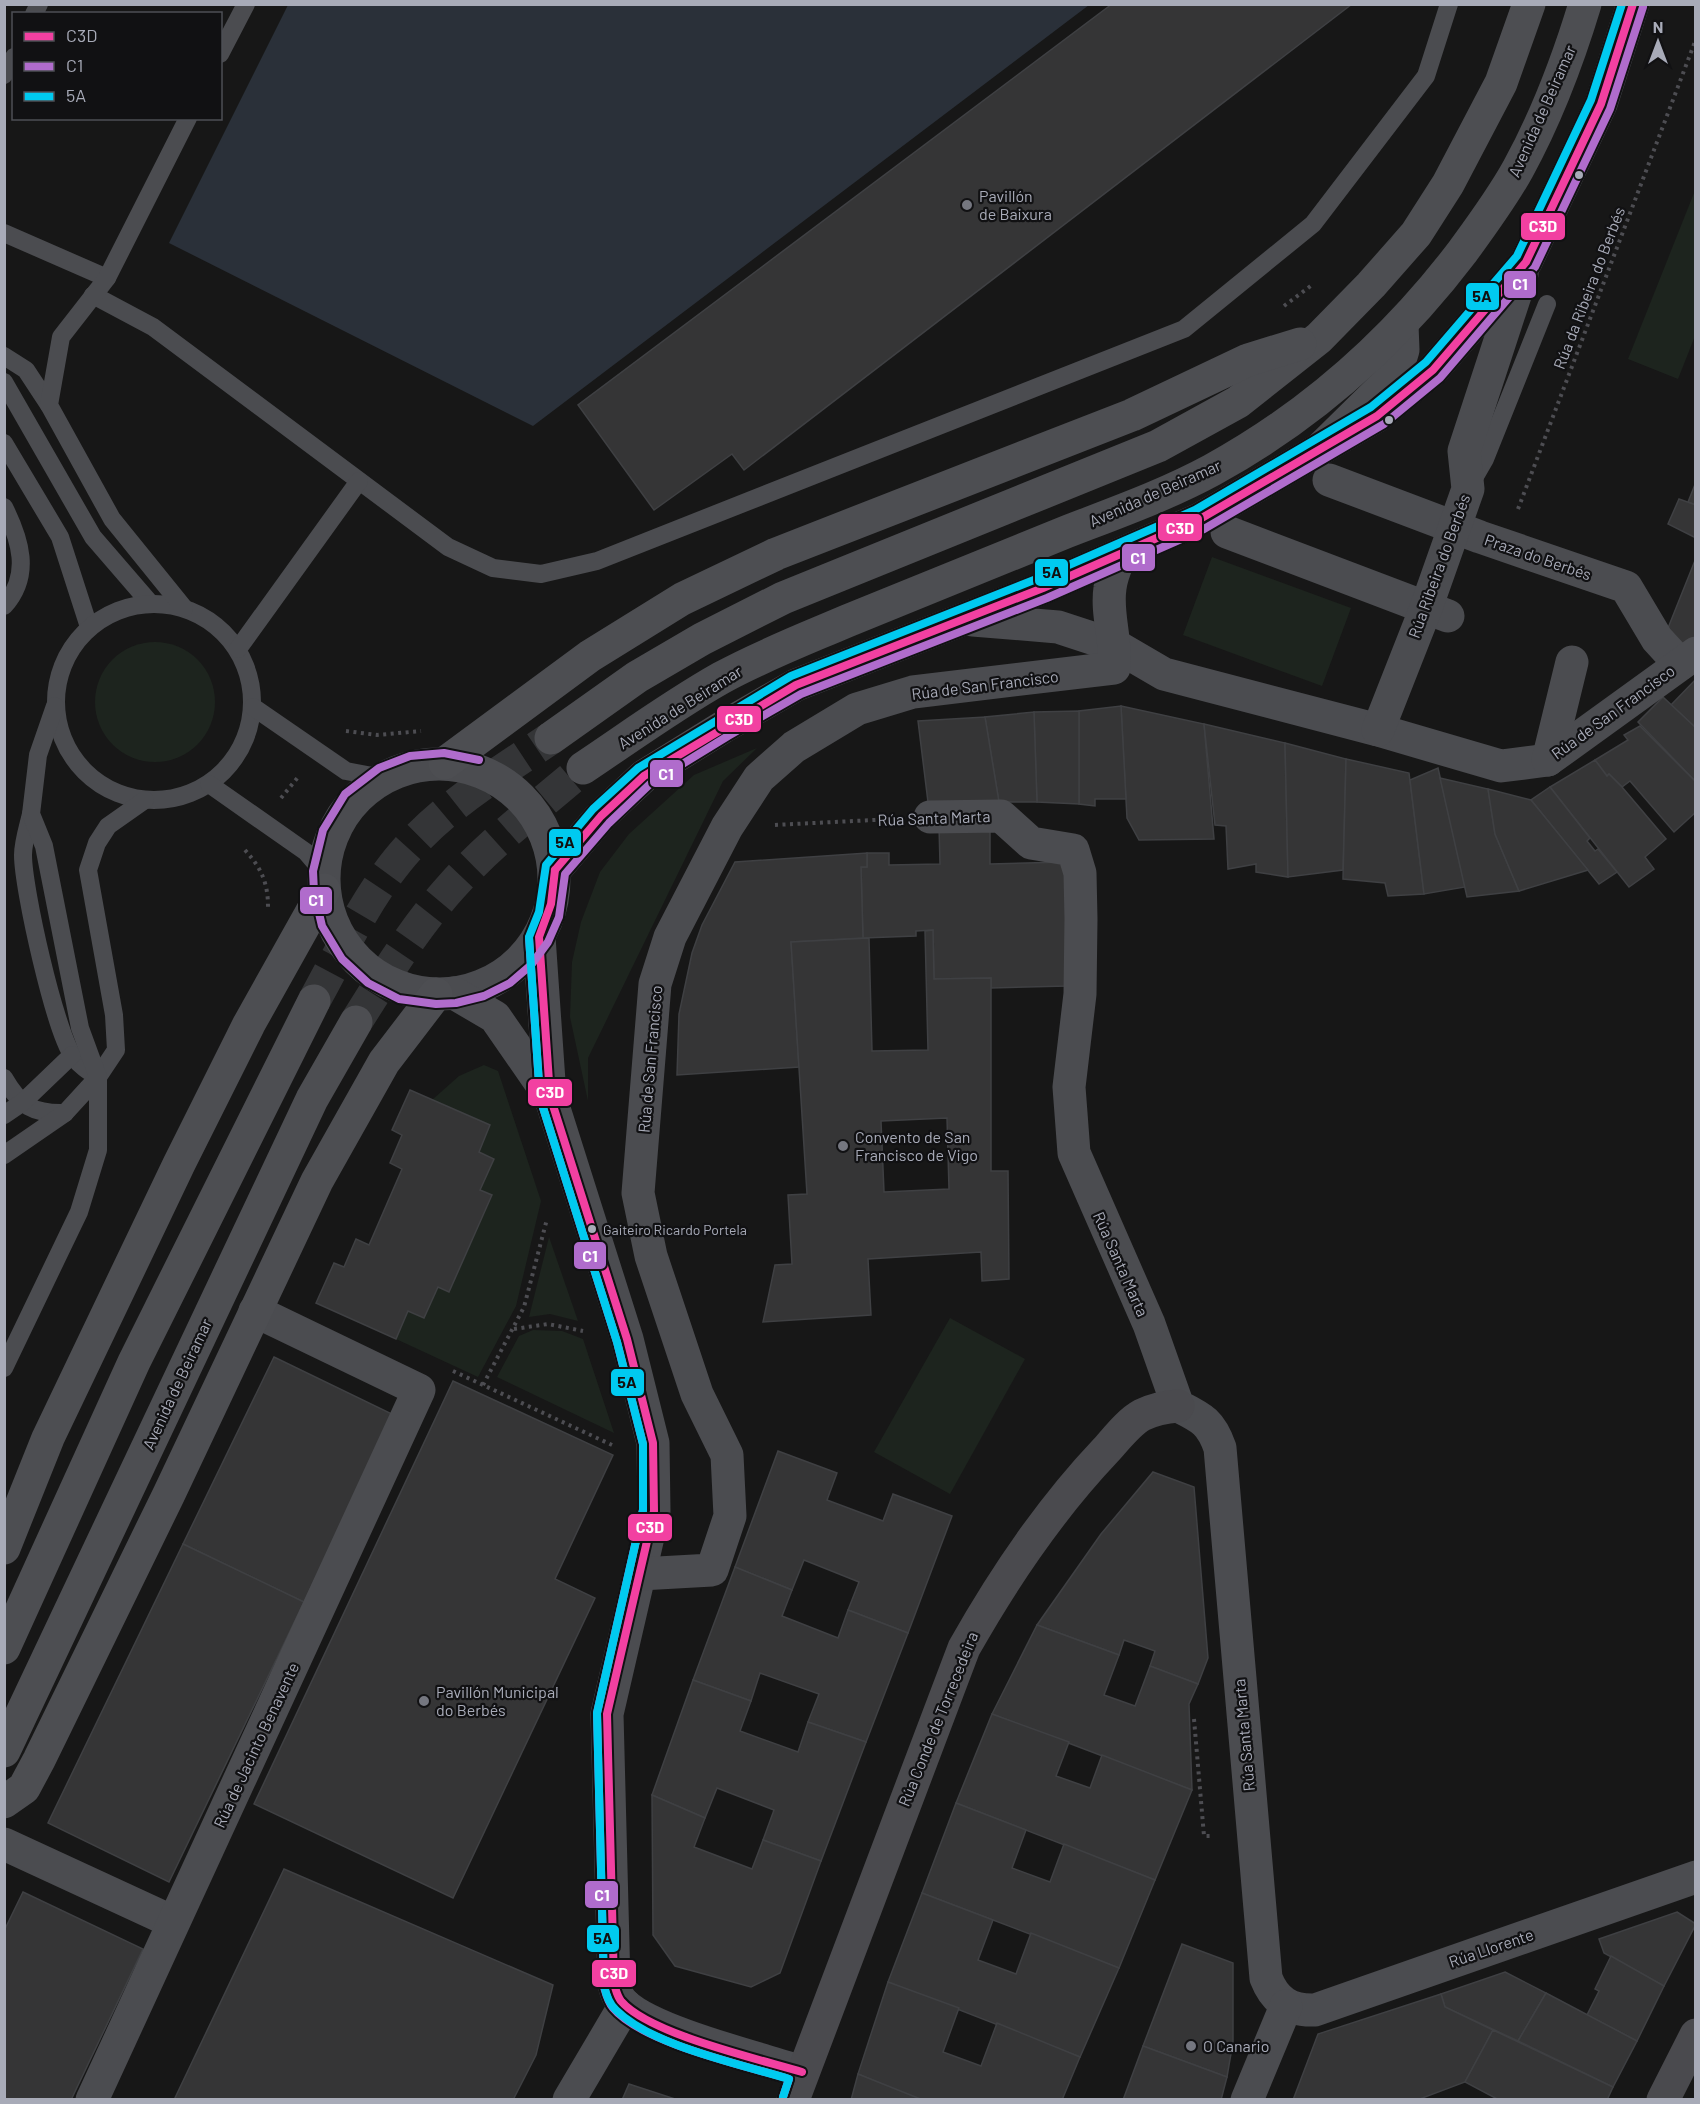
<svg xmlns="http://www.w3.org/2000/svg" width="1700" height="2104" font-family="Barlow,sans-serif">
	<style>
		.green { fill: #1d241e }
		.water { fill: #2a3039 }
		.building { fill: #353536; stroke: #3f4043; stroke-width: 1.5; fill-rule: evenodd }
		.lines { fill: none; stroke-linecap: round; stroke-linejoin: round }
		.primary-tunnel { stroke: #343537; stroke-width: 33; stroke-dasharray: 33 16; stroke-linecap: butt }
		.path { stroke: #4d4d52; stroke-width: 4; stroke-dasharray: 3 4.5; stroke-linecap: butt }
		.lane { stroke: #4b4c50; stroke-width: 18 }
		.street { stroke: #4b4c50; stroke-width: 33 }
		.secondary { stroke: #4a4a4e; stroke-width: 33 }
		.primary { stroke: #4d4e52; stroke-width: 33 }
		.bus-1-casing { stroke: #111113; stroke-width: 12 }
		.bus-2-casing { stroke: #111113; stroke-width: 12 }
		.bus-3-casing { stroke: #111113; stroke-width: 12 }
		.bus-1 { stroke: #f240a1; stroke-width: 8 }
		.bus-2 { stroke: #b06ccc; stroke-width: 8 }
		.bus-3 { stroke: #00caf0; stroke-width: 8 }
		.bus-dot { fill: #a8abb8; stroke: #111113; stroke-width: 2 }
		.poi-dot { fill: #757780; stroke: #111113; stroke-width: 2 }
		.labels { text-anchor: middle; stroke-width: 4.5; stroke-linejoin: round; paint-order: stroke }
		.bus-label { font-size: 14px; fill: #a8abb8; stroke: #111113; text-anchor: start }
		.street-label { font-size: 16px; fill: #a8abb8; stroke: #111113 }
		.poi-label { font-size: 16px; fill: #a8abb8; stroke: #111113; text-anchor: start }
		.line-badge { stroke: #111113; stroke-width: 2 }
		.badge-label { font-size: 16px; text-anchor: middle; font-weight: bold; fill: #fff }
		.pale-badge-label { font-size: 16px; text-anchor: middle; font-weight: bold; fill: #111 }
	</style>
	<rect width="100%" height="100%" fill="#171717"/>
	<g class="green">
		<polygon points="1694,193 1695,336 1678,379 1628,359"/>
		<polygon points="1212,557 1351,608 1322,686 1183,635"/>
		<circle cx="155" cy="702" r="60"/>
		<polygon points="757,748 723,781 588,1058 588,1101 570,1017 572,962 581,922 600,872 629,834 694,775"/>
		<polygon points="484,1065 498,1071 541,1201 516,1306 478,1377 396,1339 408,1311 424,1318 438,1287 449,1292 492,1196 480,1190 494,1159 479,1152 490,1125 432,1100 459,1076"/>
		<polygon points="549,1237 578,1321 550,1314 529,1317"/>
		<polygon points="950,1318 1025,1359 950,1494 874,1452"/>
		<polygon points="533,1330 562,1331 583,1339 614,1433 497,1377 519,1336"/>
	</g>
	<polygon class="water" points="288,5 288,4 1089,5 533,426 169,243"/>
	<g class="building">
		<polygon points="1112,4 1352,4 744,470 732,454 654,510 578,405"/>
		<polygon points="1696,482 1696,505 1688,502"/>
		<polygon points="1679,499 1696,505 1696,538 1668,524"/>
		<polygon points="1696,558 1696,637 1680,651 1664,638"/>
		<polygon points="1696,679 1696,728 1671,705"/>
		<polygon points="1663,697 1696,728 1696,782 1638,722"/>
		<polygon points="1121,706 1204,724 1214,839 1139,840 1127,818"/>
		<polygon points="1121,706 1126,799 1095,799 1095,806 1079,804 1079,711"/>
		<polygon points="1079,711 1079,804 1037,802 1034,712"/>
		<polygon points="1034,712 1037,802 999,802 985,717"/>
		<polygon points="985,717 999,802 928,802 918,721"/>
		<polygon points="1204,724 1285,743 1288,877 1256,872 1256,864 1228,869 1226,826 1215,825"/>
		<polygon points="1640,726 1696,782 1696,812 1674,832 1630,781 1622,787 1609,774 1607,776 1595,760 1628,740 1624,735"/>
		<polygon points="1285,743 1346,759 1343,870 1288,877"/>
		<polygon points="1346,759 1409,773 1424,894 1388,896 1385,883 1343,879"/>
		<polygon points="1595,760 1607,776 1609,774 1622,787 1666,839 1645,857 1654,869 1629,887 1550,787"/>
		<polygon points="1438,768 1465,887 1424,894 1410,780"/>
		<polygon points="1440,778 1488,789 1495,834 1519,891 1467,897"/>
		<polygon points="1550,787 1590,838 1587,841 1595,851 1598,849 1617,872 1599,884 1531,800"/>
		<polygon points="1488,789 1531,800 1588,870 1519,891 1495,834"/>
		<polygon points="939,826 990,826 990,864 1065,862 1067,986 991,988 991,978 934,979 933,930 916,931 916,936 863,938 861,867 867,867 867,853 889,853 889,865 940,864"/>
		<polygon points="867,853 867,867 861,867 863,938 791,942 799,1067 677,1075 679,1014 692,953 702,925 735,862"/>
		<path d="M933,930L934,979L991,978V1171H1008L1009,1279L982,1281L981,1252L868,1259L871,1315L763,1322L775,1265L792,1264L788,1195L807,1194L791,942L869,938L872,1051L928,1050L925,931ZM947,1118L949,1189L884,1192L881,1121Z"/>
		<polygon points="410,1090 490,1125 479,1152 494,1159 480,1190 492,1195 449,1292 438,1287 424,1318 408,1311 396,1339 316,1303 334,1263 344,1267 356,1239 369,1245 402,1169 390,1163 402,1135 392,1130"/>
		<polygon points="274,1357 394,1415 304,1602 183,1544"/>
		<polygon points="453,1381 613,1455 555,1579 595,1598 453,1898 254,1804"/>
		<polygon points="778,1451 837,1473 827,1500 883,1521 893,1494 952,1516 908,1633 848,1610 859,1582 804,1560 792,1590 735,1567"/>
		<polygon points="1153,1472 1194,1487 1208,1658 1198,1684 1150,1666 1155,1651 1124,1640 1119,1655 1037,1625 1101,1534"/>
		<polygon points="183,1544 304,1602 169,1882 48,1823"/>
		<polygon points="735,1567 792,1590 782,1616 838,1638 848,1610 908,1633 866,1742 808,1722 819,1694 760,1673 751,1701 693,1680"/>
		<polygon points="1037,1625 1119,1655 1104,1695 1135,1706 1150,1666 1198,1684 1189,1704 1192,1790 992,1714"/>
		<polygon points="693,1680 751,1701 740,1731 798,1752 808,1722 866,1742 821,1861 763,1840 774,1810 717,1788 705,1818 652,1795"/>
		<polygon points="992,1714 1069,1742 1056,1776 1090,1788 1102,1755 1192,1790 1155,1880 956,1803"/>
		<polygon points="652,1795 705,1818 694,1847 752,1869 763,1840 821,1861 780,1973 751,1987 675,1966 653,1935"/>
		<polygon points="956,1803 1026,1830 1012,1868 1050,1882 1064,1844 1155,1880 1119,1968 922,1893"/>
		<polygon points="284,1869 553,1985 536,2055 513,2100 174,2100"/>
		<polygon points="23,1892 143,1949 71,2100 4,2100 4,1931"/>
		<polygon points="922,1893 993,1920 978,1960 1016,1974 1031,1933 1119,1968 1080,2057 888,1982"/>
		<polygon points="1677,1912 1696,1924 1664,1986 1604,1953 1599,1939"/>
		<polygon points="1182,1944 1233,1963 1233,2042 1227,2077 1143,2046"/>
		<polygon points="1611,1956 1664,1986 1637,2041 1587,2015 1599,1991 1595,1989"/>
		<polygon points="1505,1972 1546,1993 1518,2041 1445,2007 1441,1994"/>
		<polygon points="888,1982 959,2008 943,2052 981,2066 997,2023 1080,2057 1062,2100 920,2100 858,2074"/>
		<polygon points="1546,1993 1637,2041 1613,2087 1518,2041"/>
		<polygon points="1441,1994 1445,2007 1493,2030 1465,2082 1417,2100 1293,2100 1318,2034"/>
		<polygon points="1493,2030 1613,2087 1607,2100 1499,2100 1465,2082"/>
		<polygon points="1143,2046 1227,2077 1221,2100 1123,2100"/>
		<polygon points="858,2074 923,2100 851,2100"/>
		<polygon points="629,2084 678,2100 622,2100"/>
	</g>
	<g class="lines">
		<g class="primary-tunnel">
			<path d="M314,1001C340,954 364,902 398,860C439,809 498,774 551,738"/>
			<path d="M356,1022C385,976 414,928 451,887C490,843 538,807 583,768"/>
		</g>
		<g class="path">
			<polyline points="1284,306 1312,285"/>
			<polyline points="1518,509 1696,39"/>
			<polyline points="346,731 377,735 421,731"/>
			<polyline points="281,798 299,776"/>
			<polyline points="775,825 893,819"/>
			<path d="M245,850C261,868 268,882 268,907"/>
			<polyline points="514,1329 548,1324 583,1331"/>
			<polyline points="453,1371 612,1445"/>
			<polyline points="483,1385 524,1307 547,1219"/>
			<polyline points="1194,1719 1204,1836 1214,1836"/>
		</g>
		<g class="lane">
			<polyline points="34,14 39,4"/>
			<polyline points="220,54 246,4"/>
			<polyline points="4,75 14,57"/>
			<polyline points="4,233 107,278"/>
			<polyline points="93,295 153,327 448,547 493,568 541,574 597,561 1184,329 1313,224 1426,76 1449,4"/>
			<polyline points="4,356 26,370 49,405"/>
			<polyline points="4,382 93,537 150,603"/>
			<polyline points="4,443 60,537 89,627"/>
			<polyline points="1470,485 1485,459 1547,304"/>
			<path d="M4,507C20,539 32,575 4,606"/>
			<circle cx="154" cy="702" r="98"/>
			<polyline points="184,608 112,519 49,405 61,337 107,278 188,118"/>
			<polyline points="238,649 359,481"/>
			<polyline points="253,707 346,771 383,778"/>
			<polyline points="209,784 306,852 323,872"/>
			<path d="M31,814C28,827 23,842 23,855C23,889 55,1031 73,1056C80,1066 88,1071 98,1077"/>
			<path d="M4,1078C20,1106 33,1114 65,1113"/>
			<polyline points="4,1115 23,1102 72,1055"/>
			<polyline points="4,1155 65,1113 98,1077 116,1050 114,1015 88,870 97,843 108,826 145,800"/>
			<polyline points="4,1368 79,1212 98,1150 98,1077 80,1028 44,846 31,814 38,755 55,706"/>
		</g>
		<g class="street">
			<polyline points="1329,480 1480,537 1626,587 1657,639 1680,664"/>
			<polyline points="1227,532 1448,616"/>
			<polyline points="973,620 1058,627 1116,646 1164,674 1378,730 1501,766 1548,760 1696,653"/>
			<polyline points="1378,730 1426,608 1468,489 1464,451 1522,274"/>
			<polyline points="1548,760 1572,662"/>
			<circle cx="439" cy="879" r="115"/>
			<path d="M930,817L1001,816L1031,843L1073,850L1080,873L1081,919L1080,994L1069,1087L1074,1153L1149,1324L1178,1406C1202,1418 1211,1422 1220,1448L1266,1978C1275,2001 1290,2011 1315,2010L1696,1877"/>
			<polyline points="555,870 601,816 644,776 723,727 796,685 1043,588 1200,519 1377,416 1433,370 1526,262 1601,104 1633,4"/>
			<path d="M539,937L550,1096L627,1339L653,1443L654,1511L607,1714L614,1984C616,1992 618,1999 624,2004C653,2032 759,2058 802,2072"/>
			<polyline points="454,993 495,1017 549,1095"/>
			<path d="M640,1574L712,1570L730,1516L727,1455L697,1394L651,1256L638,1193L655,984L670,937L727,827L759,778L794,747L857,709L913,692L1114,668C1117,640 1106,615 1110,588C1111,577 1116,566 1120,556"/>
			<polyline points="4,1844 173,1922"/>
			<polyline points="92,2100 419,1390 255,1311"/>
			<polyline points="569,2100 625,2005"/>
			<polyline points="1247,2100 1286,2006"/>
		</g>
		<g class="secondary">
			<path d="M793,2100L964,1648C1004,1577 1050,1509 1106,1450C1116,1439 1129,1422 1142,1415C1154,1409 1165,1407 1178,1406"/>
			<polyline points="1663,2100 1696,2035"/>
		</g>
		<g class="primary">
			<polyline points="1317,452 1385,385 1397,370 1403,350 1402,325"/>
			<polyline points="551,738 637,677 702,639 783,598 1158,446 1238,402 1319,338 1371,285 1416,234 1448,184 1501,83 1529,4"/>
			<polyline points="445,763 590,656 682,599 776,554 1132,415 1248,360 1300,344"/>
			<path d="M583,768C628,738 673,705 721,678C761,656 805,639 847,621C920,591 993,561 1066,532C1115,513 1166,495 1212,470C1312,415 1394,342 1463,251C1482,225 1502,198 1518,169C1546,118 1568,60 1585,4"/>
			<polyline points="4,1548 48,1438 179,1164 249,1024 324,890"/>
			<polyline points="4,1648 134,1362 314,1001"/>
			<polyline points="4,1751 312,1099 356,1022"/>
			<polyline points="4,1802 24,1788 39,1760 169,1494 317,1181 384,1062 436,994"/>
		</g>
		<defs>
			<g id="bus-1">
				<polyline points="555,870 601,816 644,776 796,685 1043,588 1200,519 1377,416 1433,370 1526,262 1601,104 1633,4"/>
				<path d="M555,870L551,904L539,937L550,1096L627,1339L653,1443L654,1511L607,1714L614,1984C616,1990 617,1996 621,2001C649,2034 759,2059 802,2072"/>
			</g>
			<g id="bus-2">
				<polyline points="479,760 444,753 410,756 379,768 345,794 323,830 313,871 314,892 322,926 342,959 368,983 399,999 436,1004 456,1003 484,996 510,983 531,965 548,942 559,917 565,874 609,823 650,784 728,736 801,694 1047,598 1204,529 1384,424 1440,378 1535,267 1610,109 1643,7"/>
				<path d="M529,938L540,1098L617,1342L643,1444V1510L597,1713L604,1987C606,1994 608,2002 613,2008C642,2043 744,2065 789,2079L783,2097"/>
			</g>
			<path id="bus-3" d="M783,2097L789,2079C740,2064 652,2046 616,2010C609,2004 606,1995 604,1985L597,1713L643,1510V1444L617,1342L540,1098L529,937L539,912L546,865L593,809L638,768L791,676L1039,578L1195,510L1371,407L1426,362L1517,256L1591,100L1622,4"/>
		</defs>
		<use href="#bus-1" class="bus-1-casing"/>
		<use href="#bus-2" class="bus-2-casing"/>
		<use href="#bus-3" class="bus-3-casing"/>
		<use href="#bus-1" class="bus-1"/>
		<use href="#bus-2" class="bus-2"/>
		<use href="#bus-3" class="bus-3"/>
	</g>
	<g class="bus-dot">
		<circle cx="1579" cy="175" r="5"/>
		<circle cx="1389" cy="420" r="5"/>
		<circle cx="592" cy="1229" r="5"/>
	</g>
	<g class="poi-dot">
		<circle cx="967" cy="205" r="6"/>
		<circle cx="843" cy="1146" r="6"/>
		<circle cx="424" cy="1701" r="6"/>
		<circle cx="1191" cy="2046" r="6"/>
	</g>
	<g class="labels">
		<g class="bus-label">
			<text x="603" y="1235">Gaiteiro Ricardo Portela</text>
		</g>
		<g class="street-label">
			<text transform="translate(1542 111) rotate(-66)" y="6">Avenida de Beiramar</text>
			<text transform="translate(1589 288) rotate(-69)" y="6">Rúa da Ribeira do Berbés</text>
			<text transform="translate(1155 493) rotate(-24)" y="6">Avenida de Beiramar</text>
			<text transform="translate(1538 557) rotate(19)" y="6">Praza do Berbés</text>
			<text transform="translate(1439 566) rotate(-70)" y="6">Rúa Ribeira do Berbés</text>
			<text transform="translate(985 685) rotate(-7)" y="6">Rúa de San Francisco</text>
			<text transform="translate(680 707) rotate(-32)" y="6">Avenida de Beiramar</text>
			<text transform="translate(1613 712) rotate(-36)" y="6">Rúa de San Francisco</text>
			<text transform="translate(934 818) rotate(-2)" y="6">Rúa Santa Marta</text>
			<text transform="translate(650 1059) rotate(-85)" y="6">Rúa de San Francisco</text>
			<text transform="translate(1121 1264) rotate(66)" y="6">Rúa Santa Marta</text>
			<text transform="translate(177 1384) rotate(-65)" y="6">Avenida de Beiramar</text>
			<text transform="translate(938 1719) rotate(-68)" y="6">Rúa Conde de Torrecedeira</text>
			<text transform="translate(1244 1735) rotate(-95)" y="6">Rúa Santa Marta</text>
			<text transform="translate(256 1745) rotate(-65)" y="6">Rúa de Jacinto Benavente</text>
			<text transform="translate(1491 1948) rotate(-19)" y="6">Rúa Llorente</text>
		</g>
		<g class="poi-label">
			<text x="979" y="202">Pavillón<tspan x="979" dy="18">de Baixura</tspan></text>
			<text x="855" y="1143">Convento de San<tspan x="855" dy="18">Francisco de Vigo</tspan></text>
			<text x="436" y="1698">Pavillón Municipal<tspan x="436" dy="18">do Berbés</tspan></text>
			<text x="1203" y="2052">O Canario</text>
		</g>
	</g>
	<g class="line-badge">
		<rect x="1520" y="212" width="46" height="29" rx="6" fill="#f240a1"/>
		<rect x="1503" y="270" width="34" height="29" rx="6" fill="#b06ccc"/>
		<rect x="1465" y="282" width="35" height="29" rx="6" fill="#00caf0"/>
		<rect x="1157" y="513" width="46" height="29" rx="6" fill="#f240a1"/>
		<rect x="1121" y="543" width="35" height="29" rx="6" fill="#b06ccc"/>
		<rect x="1034" y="558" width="35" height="29" rx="6" fill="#00caf0"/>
		<rect x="716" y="705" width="46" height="28" rx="6" fill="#f240a1"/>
		<rect x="649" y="759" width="35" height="29" rx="6" fill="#b06ccc"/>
		<rect x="548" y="828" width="34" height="29" rx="6" fill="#00caf0"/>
		<rect x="299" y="886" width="34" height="29" rx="6" fill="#b06ccc"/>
		<rect x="527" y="1078" width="46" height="29" rx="6" fill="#f240a1"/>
		<rect x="573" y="1241" width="34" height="29" rx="6" fill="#b06ccc"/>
		<rect x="610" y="1368" width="35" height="29" rx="6" fill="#00caf0"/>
		<rect x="627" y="1513" width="46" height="29" rx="6" fill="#f240a1"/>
		<rect x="584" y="1880" width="35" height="29" rx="6" fill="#b06ccc"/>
		<rect x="586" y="1924" width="34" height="29" rx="6" fill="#00caf0"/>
		<rect x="591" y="1959" width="46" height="29" rx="6" fill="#f240a1"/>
	</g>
	<g class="badge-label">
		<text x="1543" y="232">C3D</text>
		<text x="1520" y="290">C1</text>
		<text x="1180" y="534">C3D</text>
		<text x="1138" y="564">C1</text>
		<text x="739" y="725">C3D</text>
		<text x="666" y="780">C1</text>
		<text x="316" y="906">C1</text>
		<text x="550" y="1098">C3D</text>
		<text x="590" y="1262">C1</text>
		<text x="650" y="1533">C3D</text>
		<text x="602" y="1901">C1</text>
		<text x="614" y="1979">C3D</text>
	</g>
	<g class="pale-badge-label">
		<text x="1482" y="302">5A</text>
		<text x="1052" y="578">5A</text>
		<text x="565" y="848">5A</text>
		<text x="627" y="1388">5A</text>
		<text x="603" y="1944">5A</text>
	</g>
	<rect width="1700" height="2104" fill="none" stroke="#a8abb8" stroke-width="12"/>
	<rect x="12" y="12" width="210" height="108" fill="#111113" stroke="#4d4f55" stroke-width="1.5"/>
	<rect x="24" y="32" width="30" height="9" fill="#f240a1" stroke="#4d4f55" stroke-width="1.5"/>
	<text x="66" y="42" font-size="18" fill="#a8abb8">C3D</text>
	<rect x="24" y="62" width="30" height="9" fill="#b06ccc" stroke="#4d4f55" stroke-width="1.5"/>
	<text x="66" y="72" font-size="18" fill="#a8abb8">C1</text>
	<rect x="24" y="92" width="30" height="9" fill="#00caf0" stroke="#4d4f55" stroke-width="1.5"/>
	<text x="66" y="102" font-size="18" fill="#a8abb8">5A</text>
	<g transform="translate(1658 42)" stroke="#111113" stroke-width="4.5" paint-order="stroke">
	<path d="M0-4.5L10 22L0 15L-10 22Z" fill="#a8abb8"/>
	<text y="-9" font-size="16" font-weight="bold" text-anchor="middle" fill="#a8abb8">N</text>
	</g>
</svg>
